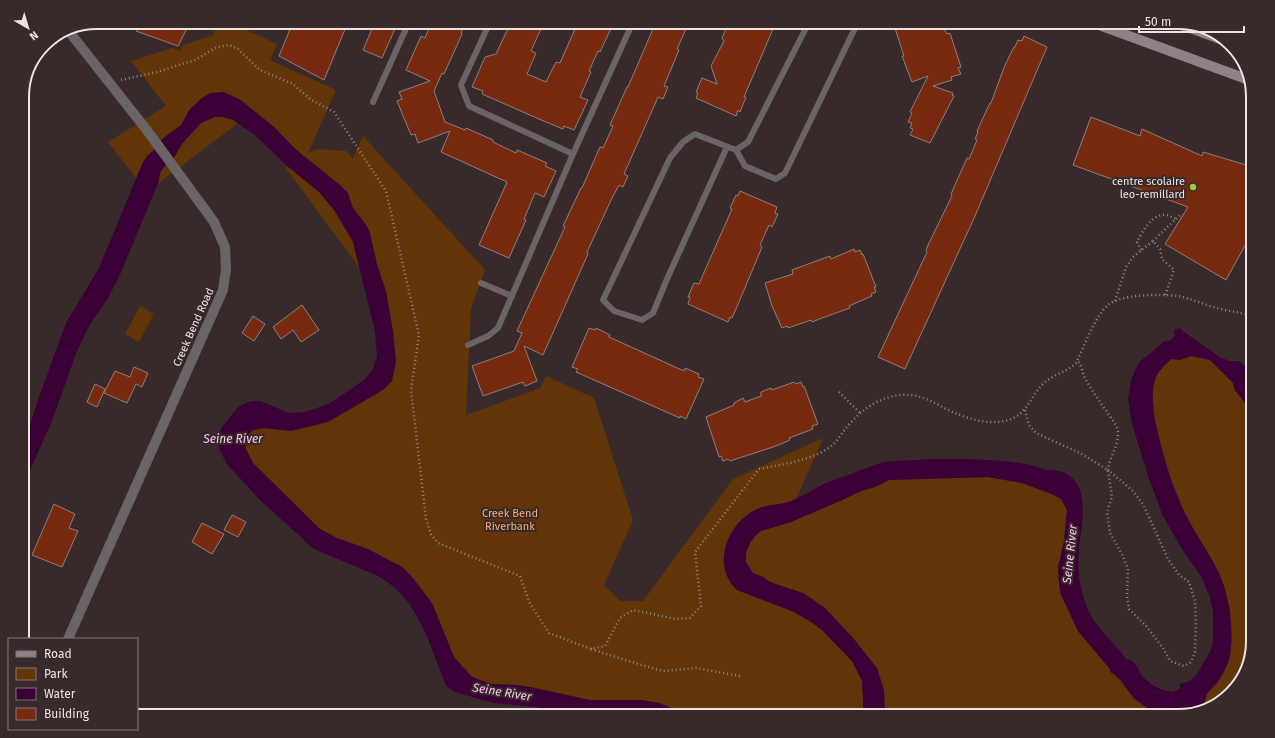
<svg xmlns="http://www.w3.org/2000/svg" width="1275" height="738" font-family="'Fira Sans',sans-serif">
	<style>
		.green { fill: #613507 }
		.water { fill: #3b0036 }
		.building { fill: #76290f; stroke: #8e7e79 }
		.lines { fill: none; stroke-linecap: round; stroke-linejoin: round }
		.path { stroke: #928687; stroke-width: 2.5; stroke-dasharray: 1 3; stroke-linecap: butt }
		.lane { stroke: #6b6466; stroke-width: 6 }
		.street { stroke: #6b6466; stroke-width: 10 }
		.secondary { stroke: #8d8286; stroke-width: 10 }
		.poi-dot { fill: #9acb34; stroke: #382a2b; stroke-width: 1.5 }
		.labels { text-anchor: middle; stroke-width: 4; stroke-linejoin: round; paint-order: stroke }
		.poi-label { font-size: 11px; fill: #ede3e3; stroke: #382a2b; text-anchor: end }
		.street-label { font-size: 11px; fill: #ede3e3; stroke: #382a2b }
		.park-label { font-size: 11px; fill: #f5ac6f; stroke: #382a2b }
		.water-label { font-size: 12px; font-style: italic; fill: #fac3f1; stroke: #382a2b }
		.rim { fill: none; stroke: #ede3e3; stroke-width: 2 }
	</style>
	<rect width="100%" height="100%" fill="#382a2b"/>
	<g class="green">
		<polygon points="219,22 228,22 277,44 270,60 336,90 308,153 316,149 346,151 353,158 363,136 485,270 471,308 466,415 540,388 546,376 594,398 633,520 604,585 620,601 643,601 733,479 823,438 796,499 784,504 760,508 723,560 725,570 731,584 794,612 811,622 822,630 852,661 862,681 863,697 863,716 690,716 659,703 641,700 590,700 535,688 517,685 491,684 472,677 454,657 432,603 412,577 402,567 368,549 337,538 320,529 253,463 246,449 247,436 253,430 264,428 291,431 383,390 389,308 285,167 303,156 274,127 241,100 246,117 147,192 108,142 166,106 131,61 172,48 180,51 183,45 213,35"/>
		<polygon points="140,306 154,314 139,342 125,334"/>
		<polygon points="1191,356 1210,360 1229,378 1233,383 1235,390 1245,403 1253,419 1253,641 1243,678 1216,706 1197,711 1203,706 1206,695 1217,682 1230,657 1231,632 1230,608 1186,516 1170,476 1154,419 1152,400 1154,383 1157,373 1171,359 1180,360"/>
		<path d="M988,477L1022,483L1054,495L1061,499L1067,510L1064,541L1058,568L1059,584L1061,595L1078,631L1134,698C1150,712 1164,713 1184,715L1178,716H885V704L825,608L803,593L770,582L763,577L753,573L746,562V553L750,543L755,536L761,531L791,522L840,501L861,491L875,487L889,480Z"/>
	</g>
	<g class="water">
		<path d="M224,92L241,100L248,106L274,127L294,148L340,185L348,193L353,208L367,226L370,233L377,264L386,291L393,331L396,361L392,381L383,390L328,422L291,431L264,428L253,430L247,436L246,449L253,463L320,529L337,538L368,549L402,567L412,577L432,603L454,657L472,677L491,684L517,685L535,688L590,700H641L659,703L690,716H569L537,707L493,703L455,692L447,687L445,683C429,643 418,598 378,576L314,549L260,500L227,464L220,451L218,443V434L222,427L238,407L251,401H260L289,413L305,412L326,405L335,400L364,380L373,369L377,356L375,332L353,242L334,210L319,192L287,166L255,135L233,120L223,117H215L201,123L182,144L175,156L164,167L160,173L159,181L119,277L107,300L90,324L77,351L52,421L22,488V449L40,394L66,323L99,268L143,162L148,155L153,151L162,139L181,125L190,109L202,98L210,93Z"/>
		<path d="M1180,328L1184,332L1220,357L1229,361H1238L1245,366L1253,376V419L1245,403L1235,390L1233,383L1210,360L1191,356L1180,360L1171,359C1164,366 1156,373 1154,383C1147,414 1172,489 1187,517C1197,537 1213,558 1221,578C1230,599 1235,637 1229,659C1227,667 1222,676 1217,683C1214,687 1209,690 1207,694C1205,698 1205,703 1203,706C1196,717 1168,715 1157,712C1149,709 1140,704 1134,698C1126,689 1121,676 1110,672V669L1078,631L1061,595L1059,584L1058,568L1064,541L1067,510L1061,499L1054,495L1022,483L988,477L889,480L875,487L861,491L840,501L791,522L761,531L755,536L750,543L746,553V562L753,573L763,577L770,582L803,593L825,608L854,639L877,668L884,690L885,716H863V697L862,681L852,661L822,630L811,622L794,612L737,590C710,565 728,521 759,508C771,504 783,505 796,499C806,494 816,488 826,483C838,478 850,475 861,470C869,468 877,463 885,462C902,460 919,460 935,459C966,459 996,459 1026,464C1033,465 1040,468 1047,470C1053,471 1060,470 1065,473C1092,487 1081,525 1079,548C1078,563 1078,578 1082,592C1085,604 1091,617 1098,626C1107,638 1118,647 1126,659C1137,660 1137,670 1143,677C1152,686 1162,691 1174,692L1180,688V684L1190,681L1196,675L1210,652L1213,643V610L1209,595L1202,578L1182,549L1162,514L1148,476L1133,427L1130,414L1128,398L1131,380L1139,362L1151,353L1163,342L1171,340L1175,335L1174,330Z"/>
	</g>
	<g class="building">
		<polygon points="141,22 190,22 178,46 136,31"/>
		<polygon points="293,22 348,22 324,80 279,56"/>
		<polygon points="375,22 398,22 382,58 363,50"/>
		<polygon points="432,22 466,22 461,33 462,34 444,74 442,73 434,91 445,122 465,130 466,128 493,140 493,142 516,153 517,150 547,163 545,166 556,171 544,197 535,193 524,219 526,220 509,258 479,245 507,182 441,152 450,131 418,143 415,134 411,135 397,101 402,99 399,92 430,81 406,70 421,36 425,38"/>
		<polygon points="511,22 544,22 531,51 536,53 527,74 546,82 556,62 560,63 578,22 614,22 600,52 598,51 589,71 591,72 580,97 588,100 574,130 564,126 563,129 539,119 482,94 483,91 472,87 485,57 496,54"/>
		<polygon points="656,22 689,22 677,49 679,50 664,86 668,87 663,99 658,97 624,174 628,176 623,187 619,185 612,198 587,252 588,254 543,355 524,346 537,381 525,386 523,382 483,396 472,366 514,351 522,333 517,331 565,227 563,226 581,188 582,188 600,147 603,148 613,126 610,125 627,87 628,87"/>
		<polygon points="729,22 776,22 744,97 746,97 740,112 738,110 736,116 696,98 698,93 696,92 702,78 717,84 711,66 724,41 722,38"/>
		<polygon points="900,22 940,22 943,29 944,29 947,34 950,33 961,67 958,68 961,74 951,77 952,80 933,86 953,93 952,95 954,96 930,143 910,135 913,129 910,128 912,123 908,122 912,113 910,112 928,76 912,82 902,56 904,56 894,25"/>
		<polygon points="1024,36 1047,47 975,216 905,369 878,357 927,252 926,250 929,243 952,196 951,194 967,158 969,159 977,140 975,139 978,132 977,131 990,103 991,103 1005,65 1014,47 1015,47 1018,40 1022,41"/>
		<polygon points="1091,117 1140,136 1142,129 1202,156 1203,152 1253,167 1253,231 1226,280 1165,244 1188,207 1073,165"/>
		<polygon points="740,191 777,207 775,213 778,214 772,227 769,225 760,245 762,247 739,302 732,318 730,317 728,322 688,304 690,297 688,297 694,283 699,284 732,209 730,208 736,195 738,196"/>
		<polygon points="854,249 855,252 860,250 862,255 863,254 876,287 874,287 876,292 871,294 872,296 849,306 850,308 822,318 812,322 811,320 788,328 787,326 782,328 772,306 765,283 793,274 792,270 830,256 831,259"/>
		<polygon points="302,305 319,330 301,342 293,330 281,339 273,327"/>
		<polygon points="253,316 265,324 254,341 242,333"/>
		<polygon points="589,328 595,330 596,328 610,335 609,337 684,371 685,368 699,374 698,377 704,379 686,419 680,416 680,418 576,372 578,369 572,367"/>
		<polygon points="134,367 148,373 142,387 136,384 127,403 104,393 115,371 130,377"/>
		<polygon points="794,382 796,384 801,382 803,387 804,386 818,424 812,426 813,429 789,438 790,440 776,446 730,461 728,459 723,461 721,456 719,457 706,417 734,405 734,403 743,398 745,402 761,396 761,392 771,388 772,390"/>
		<polygon points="95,384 105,389 97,407 87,402"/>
		<polygon points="54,504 75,514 69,528 78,531 62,567 32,555"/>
		<polygon points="232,515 246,522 238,537 224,530"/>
		<polygon points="202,523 224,534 212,554 192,542"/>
	</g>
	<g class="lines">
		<g class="path">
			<path d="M121,80L157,72L195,60L217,47L229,45L238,49L260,70L293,84L310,99L334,112L386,191L419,335L411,390L426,519L431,534L438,543L520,576L530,604L549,633L591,649L605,646L620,618L633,610L676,619L690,618L701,606L695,552L759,469C783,464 810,461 830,447C837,442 841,434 846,428C857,415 870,403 887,398C892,396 902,394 908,395C925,395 940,407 955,413C971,420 994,426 1011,419C1028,413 1032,393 1045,382C1055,374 1067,372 1076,363C1084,347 1095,316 1108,305C1121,294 1160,294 1177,296C1191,298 1206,306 1221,309C1232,312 1242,312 1253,317"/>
			<polyline points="1153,241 1180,215"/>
			<path d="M1141,250L1137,242C1142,232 1153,212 1167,215C1170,216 1173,218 1176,219"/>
			<polyline points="1115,301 1126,267 1133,257 1153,241 1160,249 1162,259 1174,270 1165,296"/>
			<polyline points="839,392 860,413"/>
			<path d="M1025,410L1029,425L1036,433L1080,453L1108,470L1112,497L1107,512L1110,533L1123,556L1128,569L1127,596L1129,609L1146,626L1163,648L1170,661L1184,666L1191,662L1195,652L1196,623L1195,601L1189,582L1179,575L1168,559L1143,504L1133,491L1108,470C1109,458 1118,447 1118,434C1119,428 1113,420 1109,415C1101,403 1092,391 1085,378C1082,372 1082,366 1078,361"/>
			<polyline points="591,649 638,664 663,671 696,668 740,676"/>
		</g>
		<g class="lane">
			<polyline points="490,22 461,85 469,106 573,154"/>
			<polyline points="373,102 409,22"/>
			<polyline points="727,147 667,279 653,313 642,320 614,311 603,300 670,158 683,142 695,134 736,150 748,142 809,22"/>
			<polyline points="736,150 745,166 776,179 785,173 858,22"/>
			<polyline points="481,283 512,296"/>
			<polyline points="468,345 488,336 498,328 573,154 633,22"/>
		</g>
		<polyline class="street" points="67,29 146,129 214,222 225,247 226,269 223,290 68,639"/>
		<g class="secondary">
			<polyline points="1091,22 1249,80"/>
			<polyline points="1174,22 1223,40"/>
		</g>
	</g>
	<circle class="poi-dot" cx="1193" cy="187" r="4"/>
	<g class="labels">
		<g class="poi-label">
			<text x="1185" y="185">centre scolaire<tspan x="1185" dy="13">leo-remillard</tspan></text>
		</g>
		<g class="street-label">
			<text transform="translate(193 327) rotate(-66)" y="4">Creek Bend Road</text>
		</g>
		<g class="park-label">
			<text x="510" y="517">Creek Bend<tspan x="510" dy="13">Riverbank</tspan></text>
		</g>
		<g class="water-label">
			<text x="233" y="443">Seine River</text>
			<text transform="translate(1070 554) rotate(-84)" y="4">Seine River</text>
			<text transform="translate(502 692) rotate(9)" y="4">Seine River</text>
		</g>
	</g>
	<path d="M0 0H1275V738H0ZM97 29H1178A68 68 0 0 1 1246 97V641A68 68 0 0 1 1178 709H97A68 68 0 0 1 29 641V97A68 68 0 0 1 97 29Z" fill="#382a2b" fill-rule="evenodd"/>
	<path class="rim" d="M97 29H1178A68 68 0 0 1 1246 97V641A68 68 0 0 1 1178 709H97A68 68 0 0 1 29 641V97A68 68 0 0 1 97 29Z"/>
	<rect x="8" y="638" width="130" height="92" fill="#382a2b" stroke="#807475"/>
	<rect x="16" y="651" width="20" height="6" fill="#8d8286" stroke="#807475"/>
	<text x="44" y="658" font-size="12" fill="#ede3e3">Road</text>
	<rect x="16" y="668" width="20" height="12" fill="#613507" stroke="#807475"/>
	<text x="44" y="678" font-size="12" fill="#ede3e3">Park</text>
	<rect x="16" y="688" width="20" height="12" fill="#3b0036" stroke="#807475"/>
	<text x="44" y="698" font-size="12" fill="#ede3e3">Water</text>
	<rect x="16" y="708" width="20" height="12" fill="#76290f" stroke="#807475"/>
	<text x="44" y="718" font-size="12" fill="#ede3e3">Building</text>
	<g transform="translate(28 28) rotate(142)" stroke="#382a2b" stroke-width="3" paint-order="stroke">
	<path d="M0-3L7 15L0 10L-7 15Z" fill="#ede3e3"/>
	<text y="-6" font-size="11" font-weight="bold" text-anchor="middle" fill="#ede3e3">N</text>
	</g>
	<path d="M1139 26v6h105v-6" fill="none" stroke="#ede3e3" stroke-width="2"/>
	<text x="1145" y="26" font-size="12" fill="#ede3e3" stroke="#382a2b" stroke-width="3" paint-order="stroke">50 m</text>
</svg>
